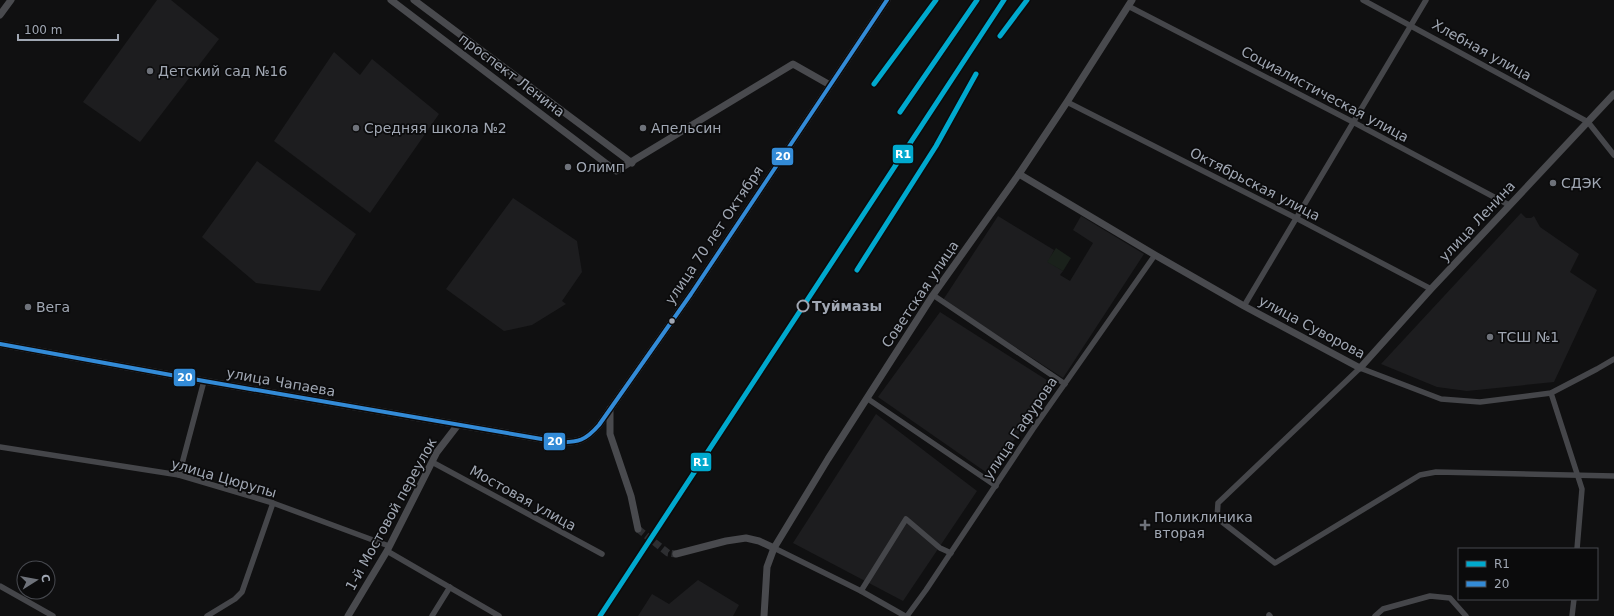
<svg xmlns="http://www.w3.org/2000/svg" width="1614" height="616" font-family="'DejaVu Sans',sans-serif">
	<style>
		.built { fill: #1d1d1f }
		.green { fill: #1a211b }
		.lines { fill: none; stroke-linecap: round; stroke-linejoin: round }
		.secondary-tunnel { stroke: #2d2e31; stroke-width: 7; stroke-dasharray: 7 3.5; stroke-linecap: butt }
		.street { stroke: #45464a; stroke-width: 5.5 }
		.secondary { stroke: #494a4e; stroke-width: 7 }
		.bus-1-casing { stroke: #0b0b0c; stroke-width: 7 }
		.bus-1 { stroke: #338bd7; stroke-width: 4 }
		.rail-1-casing { stroke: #0b0b0c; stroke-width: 8 }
		.rail-1 { stroke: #00a9ce; stroke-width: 5 }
		.poi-dot { fill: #6e727a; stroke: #0b0b0c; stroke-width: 1.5 }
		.stop-dot { fill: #0b0b0c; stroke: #a0a7b3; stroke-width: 2 }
		.bus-dot { fill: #a0a7b3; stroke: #0b0b0c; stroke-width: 1.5 }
		.labels { text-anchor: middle; stroke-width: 3.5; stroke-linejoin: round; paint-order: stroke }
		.street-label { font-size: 14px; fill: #a0a7b3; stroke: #0b0b0c }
		.poi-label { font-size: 14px; fill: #a0a7b3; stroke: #0b0b0c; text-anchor: start }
		.stop-label { font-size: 14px; font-weight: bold; fill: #a0a7b3; stroke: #0b0b0c; text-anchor: start }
		.line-badge { stroke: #0b0b0c; stroke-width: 1.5 }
		.badge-label { font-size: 11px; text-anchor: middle; font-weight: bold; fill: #fff }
	</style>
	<rect width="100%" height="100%" fill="#101011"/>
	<g class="built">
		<polygon points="157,0 171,0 219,39 140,142 83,102"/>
		<polygon points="334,52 360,75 372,59 439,114 370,213 274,141"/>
		<polygon points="257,161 356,234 320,291 256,283 202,237"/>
		<polygon points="513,198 577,241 582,272 562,301 566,304 532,325 504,331 446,289"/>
		<polygon points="1521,213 1526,218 1531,218 1534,216 1540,227 1579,254 1570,272 1597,290 1554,382 1467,391 1437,387 1381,364"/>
		<polygon points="998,216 1054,250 1048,262 1063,271 1060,275 1070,281 1093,243 1073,230 1081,216 1144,254 1063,378 943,300"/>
		<polygon points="940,312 1053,384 990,475 878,397"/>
		<polygon points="876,414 977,491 903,601 793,543"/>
		<polygon points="698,580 739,605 733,616 638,616 652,594 669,604"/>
	</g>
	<polygon class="green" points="1056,248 1071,258 1063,271 1047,262"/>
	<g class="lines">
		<polyline class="secondary-tunnel" points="638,529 668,553 676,554"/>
		<g class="street">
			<polyline points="1363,0 1588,122 1614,155"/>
			<polyline points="1128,6 1353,122 1509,205"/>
			<polyline points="1067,102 1296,218 1431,289"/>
			<polyline points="933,295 1065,384"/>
			<polyline points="1244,306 1426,0"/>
			<polyline points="1614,359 1597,369 1551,393 1480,402 1441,399 1360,368 1218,503 1217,518 1275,563 1420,475 1436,472 1614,476"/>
			<polyline points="1551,393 1582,489 1577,549"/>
			<polyline points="868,399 996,486"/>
			<polyline points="0,447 179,475 273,503 389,546"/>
			<polyline points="432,462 602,554"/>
			<polyline points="179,475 204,381"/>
			<polyline points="774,548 861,591 905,616"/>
			<polyline points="387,551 499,616"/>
			<polyline points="0,586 53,616"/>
			<polyline points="861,591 906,519 940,548 951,553"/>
			<polyline points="1269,615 1270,616"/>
			<polyline points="207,616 235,599 242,592 273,503"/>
			<polyline points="432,616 450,587"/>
			<polyline points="907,616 926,590 1033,429 1155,255"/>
			<polyline points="1375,616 1383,609 1430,596 1450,598 1466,616"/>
			<polyline points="1572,616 1574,599"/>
		</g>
		<g class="secondary">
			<polyline points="391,0 616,171 793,64 830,85"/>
			<polyline points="414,0 632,163"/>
			<polyline points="0,15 11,0"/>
			<polyline points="1019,174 1155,255 1244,306 1360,368 1431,289 1614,94"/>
			<path d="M0,344L204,381L559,442C578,443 586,440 599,425L691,294L887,0"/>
			<polyline points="610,409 610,434 631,496 638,529"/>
			<polyline points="676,554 726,541 746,538 759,541 774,548"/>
			<polyline points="348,616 387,551 437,452 457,426"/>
			<polyline points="764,616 767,567 774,548 828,459 933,295 1019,174 1067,102 1132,0"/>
		</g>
		<defs>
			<path id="bus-1" d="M0,344L204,381L559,442C578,443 586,440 599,425L691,294L887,0"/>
		</defs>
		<use href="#bus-1" class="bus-1-casing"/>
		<use href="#bus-1" class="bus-1"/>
		<defs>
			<g id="rail-1">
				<polyline points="1000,36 1027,0"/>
				<polyline points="874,84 936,0"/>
				<polyline points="900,112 977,0"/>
				<polyline points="857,270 936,146 976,74"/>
				<polyline points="600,616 1004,0"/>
			</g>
		</defs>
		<use href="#rail-1" class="rail-1-casing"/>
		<use href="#rail-1" class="rail-1"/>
	</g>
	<g class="poi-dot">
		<circle cx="150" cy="71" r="4"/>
		<circle cx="356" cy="128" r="4"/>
		<circle cx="643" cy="128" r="4"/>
		<circle cx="568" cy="167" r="4"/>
		<circle cx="1553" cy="183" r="4"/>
		<circle cx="28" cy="307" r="4"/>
		<circle cx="1490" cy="337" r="4"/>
		<path d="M1143 519h4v4h4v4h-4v4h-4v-4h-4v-4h4z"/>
	</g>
	<circle class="stop-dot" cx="803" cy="306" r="5.5"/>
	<circle class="bus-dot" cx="672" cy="321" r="3.5"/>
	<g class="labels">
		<g class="street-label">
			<text transform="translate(1482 50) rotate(29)" y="5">Хлебная улица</text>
			<text transform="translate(512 75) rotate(37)" y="5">проспект Ленина</text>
			<text transform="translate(1325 94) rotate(28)" y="5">Социалистическая улица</text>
			<text transform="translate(1255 184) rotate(27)" y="5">Октябрьская улица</text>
			<text transform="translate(1477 221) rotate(-47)" y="5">улица Ленина</text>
			<text transform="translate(714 235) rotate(-56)" y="5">улица 70 лет Октября</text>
			<text transform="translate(920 294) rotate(-56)" y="5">Советская улица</text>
			<text transform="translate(1312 327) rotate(28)" y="5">улица Суворова</text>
			<text transform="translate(281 382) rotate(10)" y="5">улица Чапаева</text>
			<text transform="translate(1020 428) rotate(-56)" y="5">улица Гафурова</text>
			<text transform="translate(224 478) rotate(16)" y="5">улица Цюрупы</text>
			<text transform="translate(523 498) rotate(29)" y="5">Мостовая улица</text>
			<text transform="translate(391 514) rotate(-61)" y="5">1-й Мостовой переулок</text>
		</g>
		<g class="poi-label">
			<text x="158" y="76">Детский сад №16</text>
			<text x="364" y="133">Средняя школа №2</text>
			<text x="651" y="133">Апельсин</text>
			<text x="576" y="172">Олимп</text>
			<text x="1561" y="188">СДЭК</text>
			<text x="36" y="312">Вега</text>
			<text x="1498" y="342">ТСШ №1</text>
			<text x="1154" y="522">Поликлиника<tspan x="1154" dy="16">вторая</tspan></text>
		</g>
		<g class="stop-label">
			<text x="812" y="311">Туймазы</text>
		</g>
	</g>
	<g class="line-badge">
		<rect x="892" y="144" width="22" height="20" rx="4" fill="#00a9ce"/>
		<rect x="771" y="147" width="23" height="19" rx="4" fill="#338bd7"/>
		<rect x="173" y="368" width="23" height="19" rx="4" fill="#338bd7"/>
		<rect x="543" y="432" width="23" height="19" rx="4" fill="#338bd7"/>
		<rect x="690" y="452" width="22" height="20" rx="4" fill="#00a9ce"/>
	</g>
	<g class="badge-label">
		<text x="903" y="158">R1</text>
		<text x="783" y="160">20</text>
		<text x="185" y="381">20</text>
		<text x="555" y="445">20</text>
		<text x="701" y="466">R1</text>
	</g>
	<rect x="1458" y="548" width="140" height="52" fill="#0b0b0c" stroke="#47494f"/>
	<rect x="1466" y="561" width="20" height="6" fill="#00a9ce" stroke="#47494f"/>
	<text x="1494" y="568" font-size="12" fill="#a0a7b3">R1</text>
	<rect x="1466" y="581" width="20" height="6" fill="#338bd7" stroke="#47494f"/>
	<text x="1494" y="588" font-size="12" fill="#a0a7b3">20</text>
	<g transform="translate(36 580) rotate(79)"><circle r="19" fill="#0b0b0c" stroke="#47494f"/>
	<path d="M0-3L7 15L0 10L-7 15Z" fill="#6e727a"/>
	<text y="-6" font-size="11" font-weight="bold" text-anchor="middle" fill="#a0a7b3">С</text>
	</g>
	<path d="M18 34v6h100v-6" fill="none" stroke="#a0a7b3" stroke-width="2"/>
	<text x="24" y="34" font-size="12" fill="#a0a7b3" stroke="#0b0b0c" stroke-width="3" paint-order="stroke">100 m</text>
</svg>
